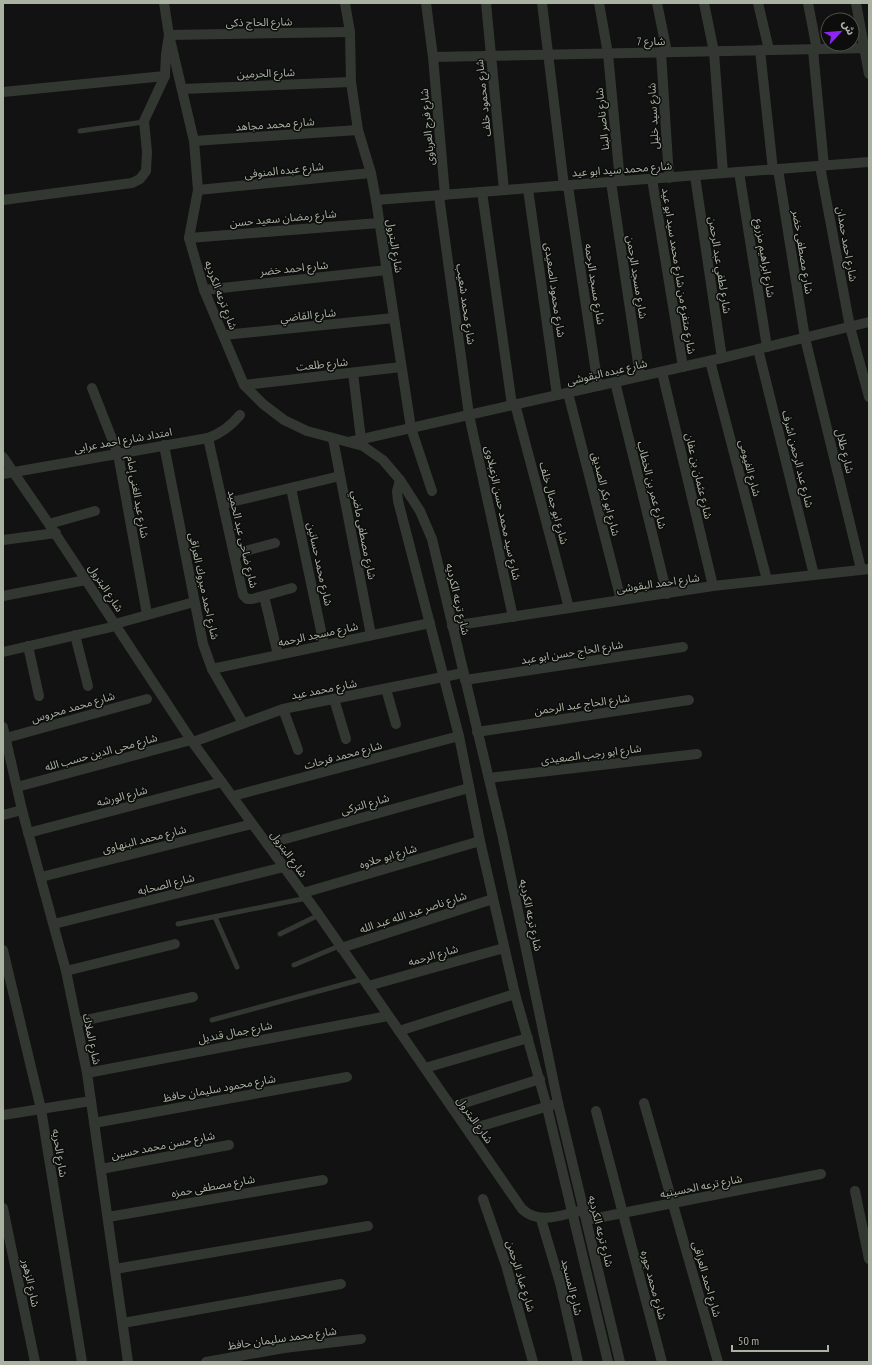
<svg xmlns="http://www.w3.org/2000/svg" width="872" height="1365" font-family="'PT Sans Narrow','Noto Sans Arabic',sans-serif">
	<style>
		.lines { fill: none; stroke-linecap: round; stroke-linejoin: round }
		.service { stroke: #333732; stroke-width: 5 }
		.minor { stroke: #333732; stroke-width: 10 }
		.labels { text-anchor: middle; stroke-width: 3; stroke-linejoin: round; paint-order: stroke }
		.street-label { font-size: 11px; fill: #aab3a2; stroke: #0c0d0c }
	</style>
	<rect width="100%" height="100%" fill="#111211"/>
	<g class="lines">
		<g class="service">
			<polyline points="80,131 144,122"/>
			<polyline points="215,917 237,967"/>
			<polyline points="178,924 307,898"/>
			<polyline points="280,934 319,915"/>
			<polyline points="294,965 339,946"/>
			<polyline points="212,1020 363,979"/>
		</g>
		<g class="minor">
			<polyline points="164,3 169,35 194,141 198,190 189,238 204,290 244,385 263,404 284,420 307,431 363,446 383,460 400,480 420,511 432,539 502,834 558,1103 620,1362"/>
			<polyline points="345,3 350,32 351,82 358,130 371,173 376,200 411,428 432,491"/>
			<polyline points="426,3 433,57 445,195"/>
			<polyline points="486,3 504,190"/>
			<polyline points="542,3 564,186"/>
			<polyline points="599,3 608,54 620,181"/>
			<polyline points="657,3 667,52"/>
			<polyline points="704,3 714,52 723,173"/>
			<polyline points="758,3 769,50"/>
			<polyline points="808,3 817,50"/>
			<polyline points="856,3 869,74"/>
			<polyline points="760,50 773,170"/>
			<polyline points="813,50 824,166"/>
			<polyline points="661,52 669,178"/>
			<polyline points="433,57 869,48"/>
			<polyline points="182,89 351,82"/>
			<polyline points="3,92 165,76"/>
			<polyline points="194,141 358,130"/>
			<polyline points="820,166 850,327 869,397"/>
			<polyline points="778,169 805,338 861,569"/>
			<polyline points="739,172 767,347"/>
			<polyline points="695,176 722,358"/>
			<polyline points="652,179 683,367"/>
			<polyline points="611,182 640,376"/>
			<polyline points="568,186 598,386"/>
			<polyline points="528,189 557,395"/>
			<polyline points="198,190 371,173"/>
			<polyline points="482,192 512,405"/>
			<polyline points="439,196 469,415 513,617"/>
			<polyline points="3,200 132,183 140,179 146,171 147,152 144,121 165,76 166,54 169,35 350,32"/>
			<polyline points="376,200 869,162"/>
			<polyline points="189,238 379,223"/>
			<polyline points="204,290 387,270"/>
			<polyline points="224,335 394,318"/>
			<polyline points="758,349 814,575"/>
			<polyline points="710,361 767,580"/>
			<polyline points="662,372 713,586"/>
			<polyline points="353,373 361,439"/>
			<polyline points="615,382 667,594"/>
			<polyline points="244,385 401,367"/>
			<polyline points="92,388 118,454 147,614"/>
			<polyline points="568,393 621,600"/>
			<polyline points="515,404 569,608"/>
			<polyline points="208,438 243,595 247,599 252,599 292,588"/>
			<polyline points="333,439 371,635"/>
			<polyline points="349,442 722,358 869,322"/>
			<polyline points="164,445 203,644 212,669 243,723"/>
			<path d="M3,457L49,524L191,740L319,915L522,1209C540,1226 563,1214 584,1210"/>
			<path d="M3,474L208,438C222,433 231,426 240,415"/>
			<polyline points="400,480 397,491 398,501 459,736 480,841 515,994 547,1107 608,1362"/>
			<polyline points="291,488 324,645"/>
			<polyline points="223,504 340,476"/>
			<polyline points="49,524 95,511"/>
			<polyline points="3,540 56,533"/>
			<polyline points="234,554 275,543"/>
			<polyline points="3,596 86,580"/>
			<polyline points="264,596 278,655"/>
			<polyline points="115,624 194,602"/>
			<polyline points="452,626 713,586 869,569"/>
			<polyline points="75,635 88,686"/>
			<polyline points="28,646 39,696"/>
			<polyline points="3,652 116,626"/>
			<polyline points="212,669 430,623"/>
			<polyline points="465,680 683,647"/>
			<polyline points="386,689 396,724"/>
			<polyline points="334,699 346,739"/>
			<polyline points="283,709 298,750"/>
			<polyline points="3,727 22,810 66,971 87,1073 128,1362"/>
			<polyline points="477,732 689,700"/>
			<polyline points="6,738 147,699"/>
			<polyline points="193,742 283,709 463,673"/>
			<polyline points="489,778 697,754"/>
			<polyline points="17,787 191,740"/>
			<polyline points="233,796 459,736"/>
			<polyline points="3,815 22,810"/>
			<polyline points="28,833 222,782"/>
			<polyline points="267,844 469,788"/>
			<polyline points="41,877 252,824"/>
			<polyline points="303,893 480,841"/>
			<polyline points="54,924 284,867"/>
			<polyline points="341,948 493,899"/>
			<polyline points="3,950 41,1109 82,1362"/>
			<polyline points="66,971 175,944"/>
			<polyline points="368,986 504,948"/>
			<polyline points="77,1022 193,997"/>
			<polyline points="399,1031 515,994"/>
			<polyline points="425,1068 528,1038"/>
			<polyline points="87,1073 388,1016"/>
			<polyline points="644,1103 718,1362"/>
			<polyline points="452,1107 540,1079"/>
			<polyline points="596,1111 662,1362"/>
			<polyline points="3,1115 91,1101"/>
			<polyline points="94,1123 347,1077"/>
			<polyline points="468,1130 552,1105"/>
			<polyline points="101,1169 229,1145"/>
			<polyline points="855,1191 869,1259"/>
			<polyline points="483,1199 506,1265 533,1362"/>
			<polyline points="3,1208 35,1362"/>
			<polyline points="108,1217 323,1180"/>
			<polyline points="541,1219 560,1283 578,1362"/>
			<polyline points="587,1220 821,1174"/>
			<polyline points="115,1269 368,1226"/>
			<polyline points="123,1323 341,1284"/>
			<polyline points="206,1362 284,1348 361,1339"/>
		</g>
	</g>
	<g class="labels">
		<g class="street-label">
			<text transform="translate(259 22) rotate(-1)" y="4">شارع الحاج ذكى</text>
			<text transform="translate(651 41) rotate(-1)" y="4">شارع 7</text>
			<text transform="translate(266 73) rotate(-2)" y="4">شارع الحرمين</text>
			<text transform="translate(483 98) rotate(-96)" y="4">شارع محمود خلف</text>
			<text transform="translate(653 116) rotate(-93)" y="4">شارع سيد خليل</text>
			<text transform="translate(602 119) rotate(-96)" y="4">شارع ناصر البنا</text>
			<text transform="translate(275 124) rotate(-4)" y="4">شارع محمد مجاهد</text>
			<text transform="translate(427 127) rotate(-95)" y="4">شارع فرج العرباوى</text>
			<text transform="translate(622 169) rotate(-4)" y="4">شارع محمد سيد ابو عيد</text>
			<text transform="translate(284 170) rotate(-6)" y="4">شارع عبده المنوفى</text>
			<text transform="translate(283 218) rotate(-5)" y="4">شارع رمضان سعيد حسن</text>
			<text transform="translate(847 244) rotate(80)" y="4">شارع احمد حمدان</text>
			<text transform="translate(395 246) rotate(81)" y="4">شارع البترول</text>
			<text transform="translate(803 252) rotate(81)" y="4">شارع مصطفى خضر</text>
			<text transform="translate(765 258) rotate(81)" y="4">شارع ابراهيم مزروع</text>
			<text transform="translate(720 265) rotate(81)" y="4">شارع لطفي عبد الرحمن</text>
			<text transform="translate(294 268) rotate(-6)" y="4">شارع احمد خضر</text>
			<text transform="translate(679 271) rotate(81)" y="4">شارع متفرع من شارع محمد سيد ابو عيد</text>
			<text transform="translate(637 277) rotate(81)" y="4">شارع مسجد الرحمن</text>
			<text transform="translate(595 284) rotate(81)" y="4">شارع مسجد الرحمه</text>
			<text transform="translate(555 290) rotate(82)" y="4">شارع محمود الصعيدى</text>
			<text transform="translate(221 295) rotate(69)" y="4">شارع ترعه الكرديه</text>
			<text transform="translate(466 304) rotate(82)" y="4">شارع محمد شعيب</text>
			<text transform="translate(308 315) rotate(-6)" y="4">شارع القاضي</text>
			<text transform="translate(322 364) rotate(-6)" y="4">شارع طلعت</text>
			<text transform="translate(607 372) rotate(-13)" y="4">شارع عبده البقوشى</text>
			<text transform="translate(123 440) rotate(-10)" y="4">امتداد شارع احمد عرابى</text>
			<text transform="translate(845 451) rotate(76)" y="4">شارع طلال</text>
			<text transform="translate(798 459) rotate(76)" y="4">شارع عبد الرحمن اشرف</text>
			<text transform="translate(750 468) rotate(75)" y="4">شارع الفيومى</text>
			<text transform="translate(699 476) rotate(77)" y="4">شارع عثمان بن عفان</text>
			<text transform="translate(652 485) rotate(76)" y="4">شارع عمر بن الخطاب</text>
			<text transform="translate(606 494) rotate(76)" y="4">شارع ابو بكر الصديق</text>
			<text transform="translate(138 497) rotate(80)" y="4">شارع عبد الغنى إمام</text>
			<text transform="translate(554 503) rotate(75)" y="4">شارع ابو جمال خلف</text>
			<text transform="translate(503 513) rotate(78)" y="4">شارع سيد محمد حسن الزعبلاوى</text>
			<text transform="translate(364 535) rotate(79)" y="4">شارع مصطفى ماضي</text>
			<text transform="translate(243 539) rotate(77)" y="4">شارع ضاحى عبد الحميد</text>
			<text transform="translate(320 564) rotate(78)" y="4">شارع محمد حسانين</text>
			<text transform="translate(658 583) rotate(-8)" y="4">شارع احمد البقوشى</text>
			<text transform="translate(204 586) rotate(78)" y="4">شارع احمد مبروك العراقى</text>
			<text transform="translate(106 588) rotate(57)" y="4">شارع البترول</text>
			<text transform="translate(458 599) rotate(77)" y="4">شارع ترعه الكرديه</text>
			<text transform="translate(318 634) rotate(-12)" y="4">شارع مسجد الرحمه</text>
			<text transform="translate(572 652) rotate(-9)" y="4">شارع الحاج حسن ابو عبد</text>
			<text transform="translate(324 689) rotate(-11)" y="4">شارع محمد عيد</text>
			<text transform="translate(582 704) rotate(-8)" y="4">شارع الحاج عبد الرحمن</text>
			<text transform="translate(73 707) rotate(-16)" y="4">شارع محمد محروس</text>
			<text transform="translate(101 752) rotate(-15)" y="4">شارع محى الدين حسب الله</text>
			<text transform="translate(591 754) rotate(-7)" y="4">شارع ابو رجب الصعيدى</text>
			<text transform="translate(343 755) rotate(-15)" y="4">شارع محمد فرحات</text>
			<text transform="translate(122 796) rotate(-15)" y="4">شارع الورشه</text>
			<text transform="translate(365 804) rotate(-16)" y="4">شارع التركى</text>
			<text transform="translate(144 839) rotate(-14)" y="4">شارع محمد البنهاوى</text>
			<text transform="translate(289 854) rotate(54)" y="4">شارع البترول</text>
			<text transform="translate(388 856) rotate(-17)" y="4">شارع ابو حلاوه</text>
			<text transform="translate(166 884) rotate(-14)" y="4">شارع الصحابه</text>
			<text transform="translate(413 912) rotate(-18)" y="4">شارع ناصر عبد الله عبد الله</text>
			<text transform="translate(531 915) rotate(78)" y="4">شارع ترعه الكرديه</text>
			<text transform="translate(433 955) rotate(-16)" y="4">شارع الرحمه</text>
			<text transform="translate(235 1032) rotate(-11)" y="4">شارع جمال قنديل</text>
			<text transform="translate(92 1039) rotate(78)" y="4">شارع الملاك</text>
			<text transform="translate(219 1088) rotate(-10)" y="4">شارع محمود سليمان حافظ</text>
			<text transform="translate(475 1120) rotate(55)" y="4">شارع البترول</text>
			<text transform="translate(163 1145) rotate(-11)" y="4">شارع حسن محمد حسين</text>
			<text transform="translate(60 1153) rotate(81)" y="4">شارع الحريه</text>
			<text transform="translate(213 1186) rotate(-10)" y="4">شارع مصطفى حمزه</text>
			<text transform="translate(701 1186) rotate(-11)" y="4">شارع ترعه الحسينيه</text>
			<text transform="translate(601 1231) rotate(76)" y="4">شارع ترعه الكرديه</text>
			<text transform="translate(521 1276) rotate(73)" y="4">شارع عباد الرحمن</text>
			<text transform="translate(707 1279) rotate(74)" y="4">شارع احمد العراقى</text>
			<text transform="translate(31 1283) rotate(78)" y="4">شارع الزهور</text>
			<text transform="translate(654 1285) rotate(75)" y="4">شارع محمد جوره</text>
			<text transform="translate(572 1287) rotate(76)" y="4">شارع المسجد</text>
			<text transform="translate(282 1338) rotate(-8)" y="4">شارع محمد سليمان حافظ</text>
		</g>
	</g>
	<rect width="872" height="1365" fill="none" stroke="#aab3a2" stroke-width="8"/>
	<g transform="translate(840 32) rotate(64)"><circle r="19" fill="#0c0d0c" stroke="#4b4f48"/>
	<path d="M0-3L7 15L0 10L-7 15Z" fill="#8d25f6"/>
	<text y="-6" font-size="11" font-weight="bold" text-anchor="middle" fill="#aab3a2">ش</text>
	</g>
	<path d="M732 1345v6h96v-6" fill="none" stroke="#aab3a2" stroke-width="2"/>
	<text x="738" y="1345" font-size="12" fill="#aab3a2" stroke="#0c0d0c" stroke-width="3" paint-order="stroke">50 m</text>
</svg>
